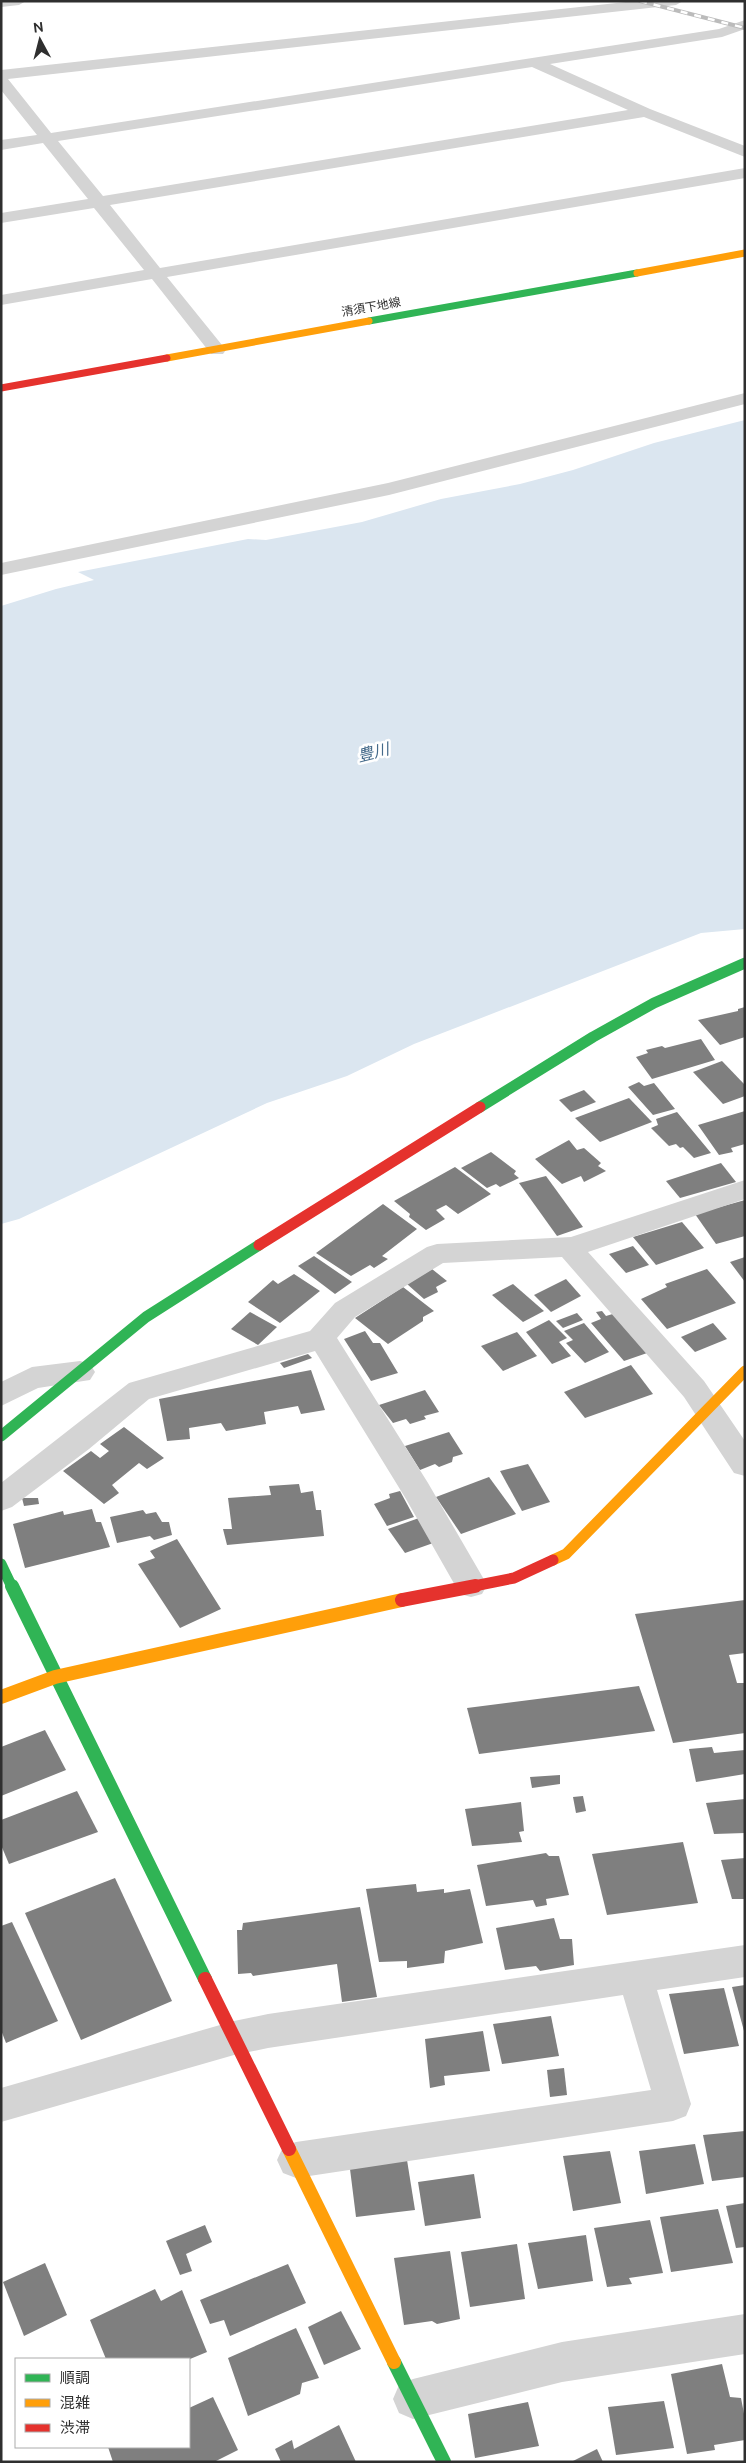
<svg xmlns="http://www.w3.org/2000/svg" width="746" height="2463" font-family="Ubuntu,'Noto Sans JP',sans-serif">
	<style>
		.water { fill: #dbe6f0 }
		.building { fill: #7f7f7f }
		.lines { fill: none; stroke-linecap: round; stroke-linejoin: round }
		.street { fill: #d4d4d4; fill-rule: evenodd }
		.fast-far2 { stroke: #30b455; stroke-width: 7 }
		.fast-far1 { stroke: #30b455; stroke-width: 11 }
		.fast { stroke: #30b455; stroke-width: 14 }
		.slow-far2 { stroke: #ff9f0a; stroke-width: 7 }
		.slow-far1 { stroke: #ff9f0a; stroke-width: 11 }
		.slow { stroke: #ff9f0a; stroke-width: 14 }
		.jam-far2 { stroke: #e5322d; stroke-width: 7 }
		.jam-far1 { stroke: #e5322d; stroke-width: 11 }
		.jam { stroke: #e5322d; stroke-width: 14 }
		.rail-casing { stroke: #bbb; stroke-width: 4 }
		.rail { stroke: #fff; stroke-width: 2.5; stroke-dasharray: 7; stroke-linecap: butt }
		.labels { text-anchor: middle; stroke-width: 5; stroke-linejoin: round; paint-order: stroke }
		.far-street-label { font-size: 12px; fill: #2f2f2f; stroke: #fff }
		.water-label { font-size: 16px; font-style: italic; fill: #446a8a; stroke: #fff }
	</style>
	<rect width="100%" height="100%" fill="#fff"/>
	<polygon class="water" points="745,420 745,929 701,933 414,1044 347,1076 267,1103 19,1219 1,1224 1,606 56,589 94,580 78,572 248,539 266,540 362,522 441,499 520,484 573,470 654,443"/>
	<g class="building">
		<polygon points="745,1007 745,1037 720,1045 698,1020 738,1011 738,1009"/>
		<polygon points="701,1039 715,1060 652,1079 636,1057 648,1053 646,1050 662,1046 665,1048"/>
		<polygon points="722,1061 745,1085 745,1096 723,1104 693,1072"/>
		<polygon points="639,1082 644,1086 654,1083 675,1109 653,1115 628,1087"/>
		<polygon points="584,1090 596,1102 571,1112 559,1100"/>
		<polygon points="629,1098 652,1122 600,1142 575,1118"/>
		<polygon points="745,1111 745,1144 731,1148 733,1152 719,1155 698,1125"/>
		<polygon points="677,1112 711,1153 694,1158 683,1147 680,1148 676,1144 669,1146 651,1128 658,1125 656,1119"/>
		<polygon points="569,1140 577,1150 584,1148 601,1163 598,1166 606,1171 584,1182 581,1176 562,1184 535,1159"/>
		<polygon points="491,1152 516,1171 514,1174 519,1178 500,1187 496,1184 487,1188 461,1168"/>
		<polygon points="721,1163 736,1182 680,1198 666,1181"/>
		<polygon points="455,1167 491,1194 458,1214 446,1205 436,1210 445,1219 426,1230 409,1217 410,1214 394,1201"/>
		<polygon points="546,1176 583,1227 557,1236 519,1183"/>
		<polygon points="745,1200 745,1236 716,1244 695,1214"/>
		<polygon points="383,1204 417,1229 382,1256 388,1259 374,1268 370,1265 351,1276 316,1253"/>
		<polygon points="682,1222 704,1248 656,1265 633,1237"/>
		<polygon points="633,1246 649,1265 626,1273 609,1254"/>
		<polygon points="314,1256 352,1282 335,1294 298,1266"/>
		<polygon points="745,1257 745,1282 730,1262"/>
		<polygon points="432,1269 447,1281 436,1287 438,1292 424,1299 407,1284"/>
		<polygon points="707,1269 736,1303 667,1329 641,1299 667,1287 665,1284"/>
		<polygon points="294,1274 320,1291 280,1323 248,1302 273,1280 278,1284"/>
		<polygon points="566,1279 581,1296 551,1312 534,1295"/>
		<polygon points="513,1284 544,1311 523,1322 492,1295"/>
		<polygon points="403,1287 434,1311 423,1317 423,1321 388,1344 355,1318"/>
		<polygon points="602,1311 606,1316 616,1313 650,1352 624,1361 591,1323 601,1319 596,1312"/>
		<polygon points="250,1312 277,1327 258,1345 231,1329"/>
		<polygon points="577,1313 583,1320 563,1328 556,1321"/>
		<polygon points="549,1320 567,1338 559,1342 571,1356 552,1364 526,1332"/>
		<polygon points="584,1323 609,1352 585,1363 566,1343 573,1340 564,1331"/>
		<polygon points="713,1323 727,1339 695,1352 681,1337"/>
		<polygon points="365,1331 373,1343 380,1343 398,1373 371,1381 344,1339"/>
		<polygon points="517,1332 537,1356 503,1371 481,1346"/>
		<polygon points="308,1354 312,1358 284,1368 280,1363"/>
		<polygon points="631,1365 653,1394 585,1418 564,1392"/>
		<polygon points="311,1370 325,1410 301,1414 298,1406 264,1412 266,1424 226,1431 221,1423 189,1428 190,1439 167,1441 159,1399"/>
		<polygon points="425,1390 439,1412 424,1416 426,1419 410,1424 406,1419 393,1423 379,1405"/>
		<polygon points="124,1427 164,1458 147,1469 139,1463 112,1485 119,1493 104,1504 63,1471 91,1451 100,1458 109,1451 100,1444"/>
		<polygon points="449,1432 463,1454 453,1457 452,1462 439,1467 435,1464 420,1470 405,1446"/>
		<polygon points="528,1464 550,1502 522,1511 500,1471"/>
		<polygon points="489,1477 516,1514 461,1534 436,1497"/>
		<polygon points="299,1484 301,1493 313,1491 316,1510 321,1510 324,1536 227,1545 223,1529 232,1529 228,1498 271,1495 269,1486"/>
		<polygon points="400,1491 414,1517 387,1526 374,1504 390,1498 389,1494"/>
		<polygon points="22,1498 38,1498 39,1504 24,1506"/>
		<polygon points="92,1509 96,1522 101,1522 110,1547 25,1568 13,1524 63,1511 64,1515"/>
		<polygon points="143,1510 146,1514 156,1512 162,1522 169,1522 172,1535 154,1540 150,1536 117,1543 110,1517"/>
		<polygon points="419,1518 436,1542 405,1553 388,1529"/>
		<polygon points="177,1539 221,1609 180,1628 138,1564 155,1558 150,1551"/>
		<polygon points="745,1600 745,1653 729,1655 737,1683 745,1683 745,1733 673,1743 635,1614"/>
		<polygon points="639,1686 655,1731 479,1754 467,1708"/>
		<polygon points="45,1730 66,1770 1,1796 1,1747"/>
		<polygon points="712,1747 714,1753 745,1750 745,1774 696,1782 689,1749"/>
		<polygon points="560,1775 560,1784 532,1788 530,1777"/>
		<polygon points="77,1791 98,1832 9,1864 1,1845 1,1820"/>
		<polygon points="583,1796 586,1811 576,1813 573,1797"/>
		<polygon points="745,1799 745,1833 714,1834 706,1803"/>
		<polygon points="521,1802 524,1831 519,1832 522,1842 472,1846 465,1809"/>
		<polygon points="683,1842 698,1903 607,1915 592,1854"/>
		<polygon points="546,1853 549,1856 559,1856 569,1895 546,1899 547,1905 536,1907 533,1900 486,1906 477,1865"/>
		<polygon points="745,1858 745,1899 732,1899 721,1860"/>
		<polygon points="115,1878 172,2001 81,2040 25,1913"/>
		<polygon points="416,1884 417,1892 444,1889 444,1893 470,1889 483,1943 445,1951 444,1963 407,1968 407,1961 379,1962 366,1889"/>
		<polygon points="360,1907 377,1997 342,2002 337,1964 253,1976 251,1973 238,1974 237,1930 242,1930 243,1923"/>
		<polygon points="554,1918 560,1939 572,1939 574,1965 540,1971 536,1966 505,1970 496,1928"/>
		<polygon points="12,1922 58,2021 6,2043 1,2030 1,1926"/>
		<polygon points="745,1985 745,2031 744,2031 732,1987"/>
		<polygon points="724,1988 739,2046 684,2054 669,1994"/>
		<polygon points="551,2016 559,2056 502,2064 493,2024"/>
		<polygon points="483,2031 490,2071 444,2076 445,2085 430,2088 425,2039"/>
		<polygon points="564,2068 567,2095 550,2097 547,2070"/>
		<polygon points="745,2131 745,2177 712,2181 703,2135"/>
		<polygon points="695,2144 704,2184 646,2194 639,2151"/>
		<polygon points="610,2151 621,2203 573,2211 563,2156"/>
		<polygon points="407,2160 415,2210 356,2217 350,2169"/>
		<polygon points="474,2174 481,2218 425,2226 418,2182"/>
		<polygon points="745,2203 745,2247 736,2248 726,2206"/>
		<polygon points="718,2209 733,2263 671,2272 660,2217"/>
		<polygon points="650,2220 663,2273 629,2278 632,2284 607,2287 594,2228"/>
		<polygon points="205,2225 212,2242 186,2254 192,2271 180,2275 166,2241"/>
		<polygon points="586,2235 593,2281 538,2289 528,2243"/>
		<polygon points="517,2244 525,2299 470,2307 461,2252"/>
		<polygon points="450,2251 460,2319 437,2324 432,2321 404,2325 394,2258"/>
		<polygon points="45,2263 67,2315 24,2336 3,2282"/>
		<polygon points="288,2264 306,2303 230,2336 224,2320 210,2324 200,2300"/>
		<polygon points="155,2289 161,2301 182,2290 207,2352 190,2359 106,2359 90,2320"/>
		<polygon points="341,2311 361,2349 324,2365 308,2327"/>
		<polygon points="296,2328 319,2378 302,2383 300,2394 248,2416 228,2358"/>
		<polygon points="722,2364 730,2397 741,2398 745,2419 745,2440 714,2445 715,2450 687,2454 671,2374"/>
		<polygon points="213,2397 238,2450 214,2462 113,2462 108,2447 189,2447 189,2408"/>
		<polygon points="664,2401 674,2448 616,2455 608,2407"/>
		<polygon points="528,2402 539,2446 475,2458 468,2414"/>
		<polygon points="339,2425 356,2462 281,2462 275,2449 292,2440 294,2449"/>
		<polygon points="597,2449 603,2462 571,2462"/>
	</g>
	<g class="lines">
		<g class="street">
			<polygon points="1,1 26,1 19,5 1,7"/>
			<path d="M635,1H683L676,5L8,79L51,133L719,29L745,20V29L722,37L550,64L650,109L745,146V157L644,117L110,205L160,268L745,168V178L167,277L226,350L223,354H211L152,279L1,305V295L144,270L94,208L1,223V213L88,199L43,143L1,150V140L37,135L1,90V70ZM532,67L628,110L103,196L58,141Z"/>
			<polygon points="745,393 745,404 389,495 1,575 1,563 388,483"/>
			<polygon points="745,1180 745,1199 588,1252 704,1381 745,1441 745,1476 734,1473 684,1397 562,1257 443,1263 355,1317 337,1338 428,1483 482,1576 487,1585 482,1594 471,1597 460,1594 406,1499 315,1351 149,1399 89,1449 12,1507 1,1511 1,1483 129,1383 310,1331 335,1303 427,1247 437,1244 571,1237"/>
			<polygon points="80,1361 90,1364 95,1372 90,1380 38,1388 1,1406 1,1382 32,1367"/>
			<polygon points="745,1945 745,1977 657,1990 691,2104 686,2116 673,2121 296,2178 283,2173 277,2160 283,2147 296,2142 651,2090 623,1995 268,2048 234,2055 1,2122 1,2088 234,2021 268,2014"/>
			<polygon points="745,2314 745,2354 562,2382 413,2419 399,2413 393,2399 399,2385 413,2379 562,2342"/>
		</g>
		<polyline class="fast-far2" points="369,321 637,273"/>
		<g class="fast-far1">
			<polyline points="480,1107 593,1037 654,1003 745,963"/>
			<polyline points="1,1436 146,1317 259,1245"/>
			<polyline points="1,1564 12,1587"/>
		</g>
		<g class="fast">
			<polyline points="12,1586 205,1979"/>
			<polyline points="394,2362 444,2462"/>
		</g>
		<g class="slow-far2">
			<polyline points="637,273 745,253"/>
			<polyline points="167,358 369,321"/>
		</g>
		<polyline class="slow-far1" points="553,1560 566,1554 745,1371"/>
		<g class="slow">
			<polyline points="1,1697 55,1677 402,1600"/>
			<polyline points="289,2149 394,2362"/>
		</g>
		<polyline class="jam-far2" points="1,388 167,358"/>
		<g class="jam-far1">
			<polyline points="259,1245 480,1107"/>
			<polyline points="469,1587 514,1578 553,1560"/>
		</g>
		<g class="jam">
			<polyline points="402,1600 475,1586"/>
			<polyline points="205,1979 289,2149"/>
		</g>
		<defs>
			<polyline id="rail" points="640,1 745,28"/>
		</defs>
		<use href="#rail" class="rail-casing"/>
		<use href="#rail" class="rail"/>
	</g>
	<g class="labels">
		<g class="far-street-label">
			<text transform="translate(371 307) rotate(-10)" y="4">清須下地線</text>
		</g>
		<g class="water-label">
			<text transform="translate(373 752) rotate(-14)" y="6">豊川</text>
		</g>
	</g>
	<rect width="746" height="2463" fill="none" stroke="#2f2f2f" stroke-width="5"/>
	<rect x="15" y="2358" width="175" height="90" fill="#ffffff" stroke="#acacac"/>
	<rect x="25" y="2374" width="25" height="8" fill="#30b455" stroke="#acacac"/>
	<text x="60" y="2383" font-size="15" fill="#2f2f2f">順調</text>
	<rect x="25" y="2399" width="25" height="8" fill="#ff9f0a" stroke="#acacac"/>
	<text x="60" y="2408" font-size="15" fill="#2f2f2f">混雑</text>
	<rect x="25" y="2424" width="25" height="8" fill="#e5322d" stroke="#acacac"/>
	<text x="60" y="2433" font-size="15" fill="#2f2f2f">渋滞</text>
	<g transform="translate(40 40) rotate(353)" stroke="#ffffff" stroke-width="4" paint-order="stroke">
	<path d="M0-4L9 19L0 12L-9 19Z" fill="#2f2f2f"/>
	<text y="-8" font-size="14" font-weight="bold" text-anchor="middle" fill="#2f2f2f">N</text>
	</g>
</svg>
